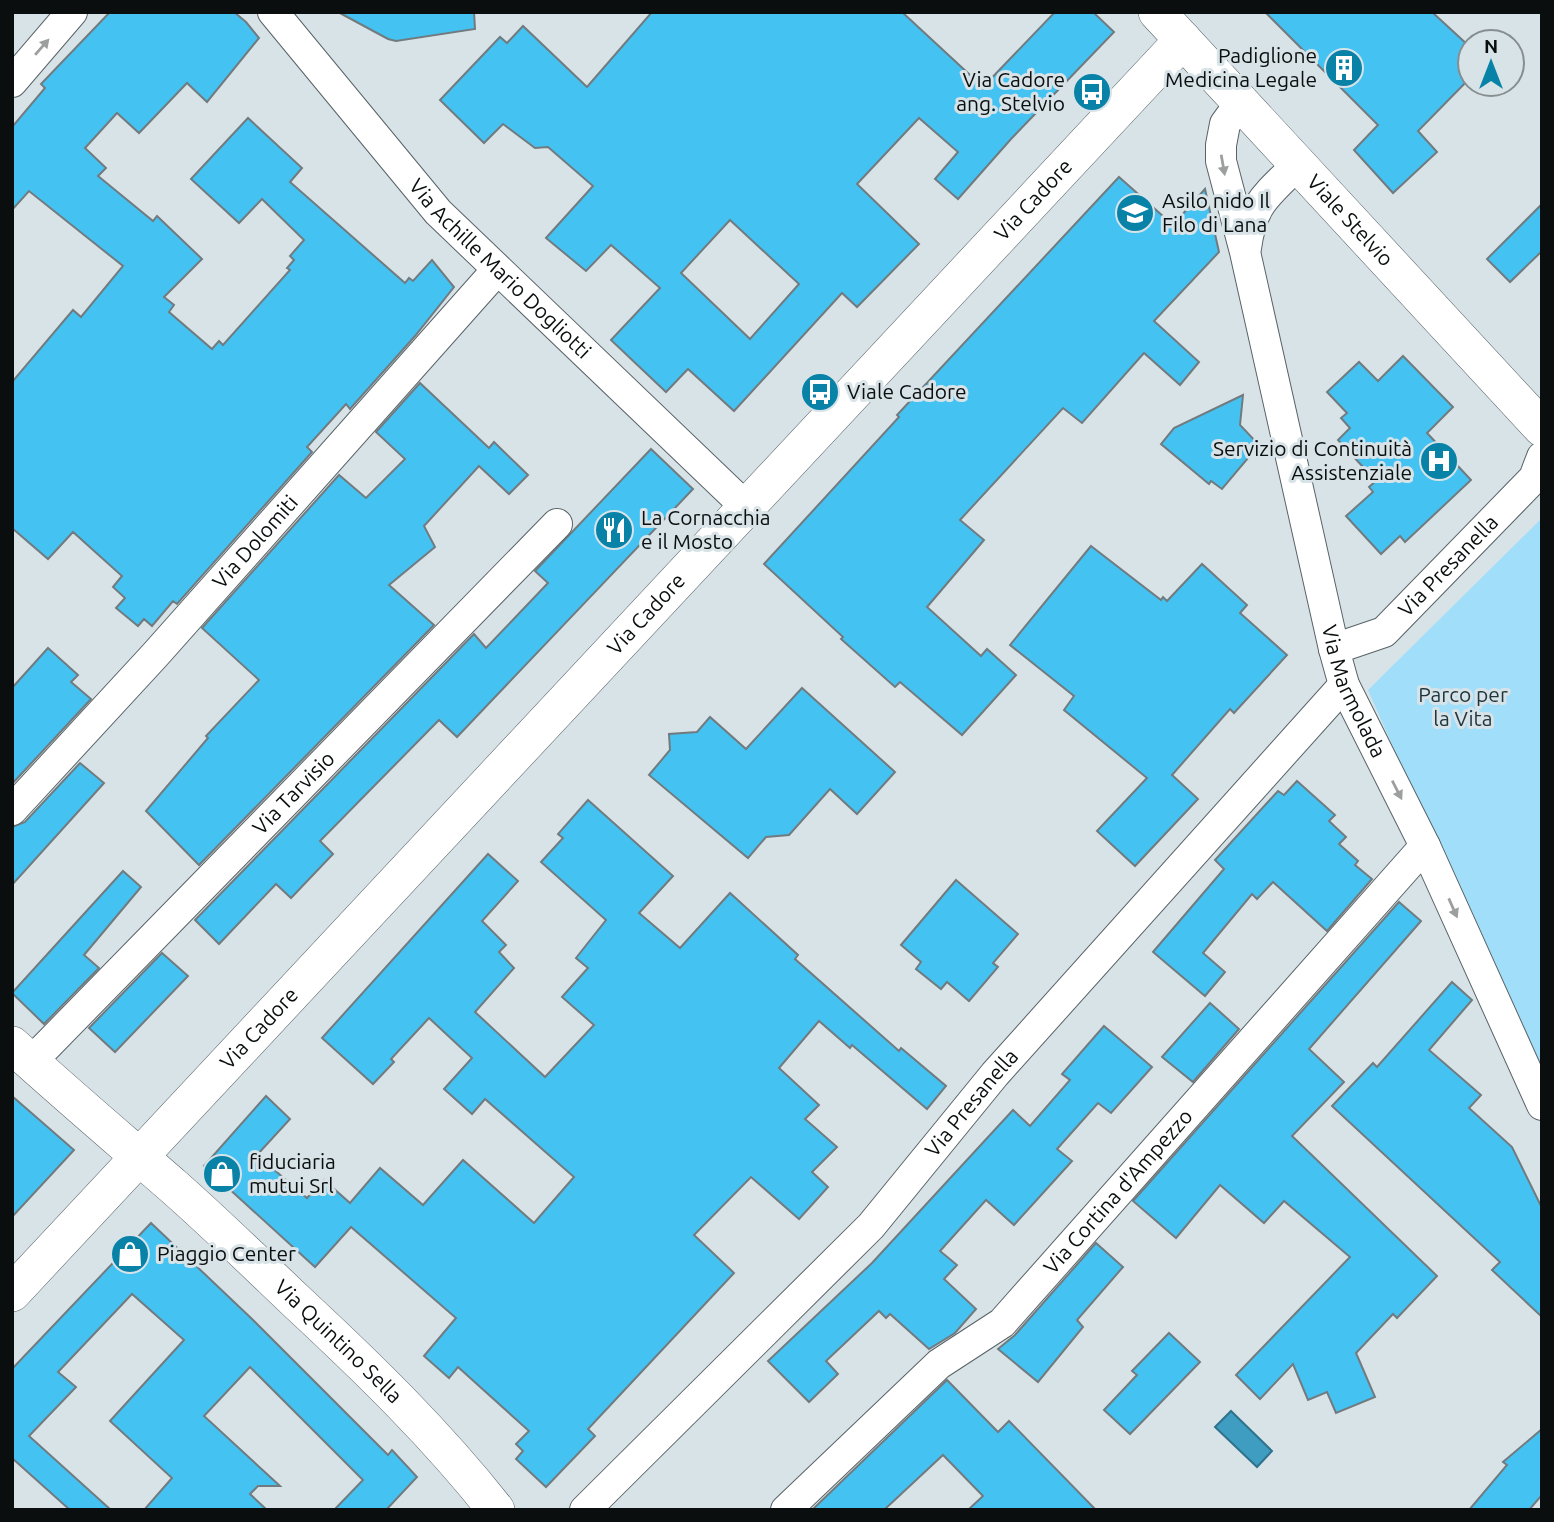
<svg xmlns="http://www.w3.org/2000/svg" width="1554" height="1522" font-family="Ubuntu,sans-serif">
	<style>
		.green { fill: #a0def9 }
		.water { fill: #3f9dc1; stroke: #2f728c; stroke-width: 2 }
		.building { fill: #44c3f3; stroke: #717b7f; stroke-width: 2; fill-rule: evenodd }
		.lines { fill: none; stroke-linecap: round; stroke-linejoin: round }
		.minor-casing { stroke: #596367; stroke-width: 32 }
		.tertiary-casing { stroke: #596367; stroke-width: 38 }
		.minor { stroke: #fff; stroke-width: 30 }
		.tertiary { stroke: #fff; stroke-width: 37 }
		.oneway { fill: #9d9f9f }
		.labels { text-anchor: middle; stroke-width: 6; stroke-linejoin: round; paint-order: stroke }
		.poi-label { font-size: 21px; fill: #0a0e0f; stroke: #d8e3e8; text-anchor: start }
		.street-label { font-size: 21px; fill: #0a0e0f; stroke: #d8e3e8 }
		.park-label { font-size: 21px; fill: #1f353e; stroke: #d8e3e8 }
	</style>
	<rect width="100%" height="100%" fill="#d8e3e8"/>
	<polygon class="green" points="1542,518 1542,1086 1368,690"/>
	<polygon class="water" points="1231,1411 1272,1451 1257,1467 1215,1427"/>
	<g class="building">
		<polygon points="110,12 234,12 246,22 259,38 207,102 187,83 139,133 117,113 85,148 106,168 98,176 153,221 157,216 202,259 164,297 174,305 169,312 212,349 219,341 223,345 290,270 287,268 294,260 290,256 304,240 262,199 239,223 191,179 248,118 302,168 290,182 405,283 409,278 413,281 432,260 454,287 415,336 350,409 346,404 307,447 312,452 177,604 173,601 152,626 144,619 138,626 116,608 125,598 113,587 122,576 73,532 48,559 12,528 12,382 73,310 81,317 123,266 29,191 12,210 12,127 45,88 41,84"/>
		<polygon points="338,12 474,12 475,29 396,41 388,39"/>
		<path d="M652,12H902L983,87L1055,12H1093L1114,32L1011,139L958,199L935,179L958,152L919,118L857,184L919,244L857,307L842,293L734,411L688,369L666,392L611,340L660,288L611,245L586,271L546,238L593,186L548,147L535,148L503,124L484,143L440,100L500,37L507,43L523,26L587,87ZM730,220L799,284L750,339L681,273Z"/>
		<polygon points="1265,12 1432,12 1470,47 1470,78 1418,131 1437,152 1393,193 1354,150 1378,125"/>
		<polygon points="1119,177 1173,225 1205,189 1219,252 1154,321 1199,362 1180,385 1144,353 1082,423 1063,408 960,520 984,540 927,607 981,656 987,649 1016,675 962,735 900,682 895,687 841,639 843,637 764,564 899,417 897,415"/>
		<polygon points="1542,204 1542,251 1510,282 1487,259"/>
		<polygon points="1403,356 1453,407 1427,433 1471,480 1405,542 1400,536 1381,554 1346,516 1373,492 1369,487 1376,481 1338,440 1350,428 1341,418 1347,413 1327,392 1359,362 1378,381"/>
		<polygon points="420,383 489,448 494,442 528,475 509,494 479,466 424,526 435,547 389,585 434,625 199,865 146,811 208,738 206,736 259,680 202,628 339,475 366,498 405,459 376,432"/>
		<polygon points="1243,395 1240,425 1259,445 1222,489 1211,481 1209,484 1161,444 1174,428"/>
		<polygon points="651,449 693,489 457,737 439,720 320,841 333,854 291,898 276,884 219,944 195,920 474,634 486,648 548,583 535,571"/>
		<polygon points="1091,546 1161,600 1163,597 1167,601 1202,564 1247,605 1240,613 1287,655 1234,713 1230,709 1172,775 1198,799 1135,866 1097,831 1147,778 1064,710 1074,696 1010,645"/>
		<polygon points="48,648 78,675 71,682 91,699 12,784 12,688"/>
		<polygon points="802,688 895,772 857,814 830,789 789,835 766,837 748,858 649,775 670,750 669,734 697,732 710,717 746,749"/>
		<polygon points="80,763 104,783 12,885 12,827 25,822"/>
		<polygon points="1297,781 1335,815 1329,821 1346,837 1339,844 1358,861 1355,865 1372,879 1327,931 1273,882 1257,899 1252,894 1203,953 1225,972 1205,996 1153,952 1224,869 1215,860 1278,791 1284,795"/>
		<polygon points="588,800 673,876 639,913 680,948 730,893 798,955 795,959 899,1051 901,1048 946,1086 927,1109 852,1045 850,1048 819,1021 779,1068 819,1105 805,1119 837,1147 812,1172 828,1187 799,1219 751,1177 694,1235 734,1273 588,1429 595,1436 546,1487 516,1459 523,1451 516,1444 529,1431 458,1367 449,1378 424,1356 456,1318 351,1227 315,1267 204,1166 266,1096 290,1119 257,1155 307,1198 324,1180 350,1203 380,1168 423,1205 463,1160 534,1223 574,1177 485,1099 472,1114 444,1089 472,1058 429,1018 391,1059 394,1062 373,1084 322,1038 488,854 518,881 482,921 506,945 499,952 514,968 475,1012 545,1077 594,1025 562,997 588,968 576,958 606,920 541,862 563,838 558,834"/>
		<polygon points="123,871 141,887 84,955 99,968 44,1024 12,993"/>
		<polygon points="956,880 1018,934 993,963 998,967 969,1001 947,982 941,989 916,969 921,962 901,945"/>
		<polygon points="1399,902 1421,921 1309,1049 1344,1082 1292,1136 1437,1276 1397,1318 1393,1314 1356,1353 1375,1397 1336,1413 1327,1392 1308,1400 1293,1364 1260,1399 1236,1375 1350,1257 1284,1201 1264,1223 1220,1185 1176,1238 1133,1201"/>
		<polygon points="162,953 188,976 115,1052 89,1028"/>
		<polygon points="1452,982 1472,1000 1429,1050 1481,1095 1469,1108 1512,1147 1542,1208 1542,1317 1492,1270 1500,1262 1332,1106 1373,1063 1377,1067"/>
		<polygon points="1210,1003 1239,1029 1193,1082 1162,1057"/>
		<polygon points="1104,1026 1152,1067 1111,1113 1098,1103 1057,1149 1072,1161 1014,1225 986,1200 940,1251 957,1265 944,1279 976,1309 955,1333 929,1349 890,1314 886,1318 879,1311 826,1361 838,1374 809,1402 768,1361 872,1263 1013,1110 1030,1126 1070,1080 1062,1074"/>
		<polygon points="12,1096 74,1150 12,1217"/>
		<polygon points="151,1223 252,1319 388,1455 392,1450 417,1477 386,1510 334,1510 363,1480 250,1367 204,1416 280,1486 258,1486 250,1494 267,1510 144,1510 172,1478 110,1421 184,1340 132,1294 58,1372 76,1387 29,1436 111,1510 70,1510 12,1458 12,1369"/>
		<polygon points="1096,1243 1123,1267 1077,1320 1083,1327 1038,1382 998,1349 1015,1335"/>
		<polygon points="1169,1333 1200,1362 1130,1434 1104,1410 1137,1375 1132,1371"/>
		<polygon points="947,1380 998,1432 1009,1421 1096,1510 968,1510 983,1496 943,1455 884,1510 812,1510"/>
		<polygon points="1542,1429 1542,1495 1529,1510 1469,1510 1507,1465 1503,1462"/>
	</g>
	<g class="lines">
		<defs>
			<g id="minor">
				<path id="s1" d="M273,12L438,212L746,507"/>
				<polyline points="12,82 72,12"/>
				<path id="s2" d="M1241,102L1225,124L1221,145V161L1245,252L1334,649L1344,685L1425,846L1542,1105"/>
				<path d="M1246,248C1252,203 1267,195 1298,164"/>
				<path id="s3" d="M1334,649L1384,632L1534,478L1542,457"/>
				<path id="s4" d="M12,810L155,655L497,270"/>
				<path id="s5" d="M31,1062L557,524"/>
				<path id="s6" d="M585,1510L871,1226L995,1074L1344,685"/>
				<path id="s7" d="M786,1510L939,1364L1002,1323L1425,846"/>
			</g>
			<g id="tertiary">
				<path id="s8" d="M1157,12L1542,428"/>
				<path id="s9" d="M12,1045C65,1093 119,1139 173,1186C215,1223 256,1263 297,1302C368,1368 436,1434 496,1510"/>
				<path id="s10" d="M12,1293L1183,40"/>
			</g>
		</defs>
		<use href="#minor" class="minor-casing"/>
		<use href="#tertiary" class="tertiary-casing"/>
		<use href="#minor" class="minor"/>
		<use href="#tertiary" class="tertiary"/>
	</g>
	<defs><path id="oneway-solid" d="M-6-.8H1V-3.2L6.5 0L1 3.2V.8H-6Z" transform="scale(1.75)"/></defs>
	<g class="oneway">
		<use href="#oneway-solid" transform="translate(42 47) rotate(-49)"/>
		<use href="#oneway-solid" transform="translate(1223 165) rotate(80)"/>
		<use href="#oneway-solid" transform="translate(1397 790) rotate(63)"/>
		<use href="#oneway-solid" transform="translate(1453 908) rotate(66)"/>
	</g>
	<defs>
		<symbol id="building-disc" viewBox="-11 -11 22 22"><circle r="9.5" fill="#0982a7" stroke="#d8e3e8"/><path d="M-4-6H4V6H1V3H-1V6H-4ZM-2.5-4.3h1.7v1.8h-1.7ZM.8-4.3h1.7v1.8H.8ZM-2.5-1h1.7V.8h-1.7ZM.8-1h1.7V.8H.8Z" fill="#fff"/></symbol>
		<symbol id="bus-disc" viewBox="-11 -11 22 22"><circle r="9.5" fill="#0982a7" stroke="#d8e3e8"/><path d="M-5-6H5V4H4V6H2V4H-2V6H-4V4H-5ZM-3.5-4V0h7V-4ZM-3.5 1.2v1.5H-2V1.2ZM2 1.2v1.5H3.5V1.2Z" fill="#fff"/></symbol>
		<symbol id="school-disc" viewBox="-11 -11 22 22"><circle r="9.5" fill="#0982a7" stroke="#d8e3e8"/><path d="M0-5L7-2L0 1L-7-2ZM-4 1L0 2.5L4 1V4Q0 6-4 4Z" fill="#fff"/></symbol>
		<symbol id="hospital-disc" viewBox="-11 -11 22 22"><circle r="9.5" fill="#0982a7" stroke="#d8e3e8"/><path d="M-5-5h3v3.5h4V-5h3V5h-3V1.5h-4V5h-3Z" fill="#fff"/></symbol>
		<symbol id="restaurant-disc" viewBox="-11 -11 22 22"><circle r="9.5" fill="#0982a7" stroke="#d8e3e8"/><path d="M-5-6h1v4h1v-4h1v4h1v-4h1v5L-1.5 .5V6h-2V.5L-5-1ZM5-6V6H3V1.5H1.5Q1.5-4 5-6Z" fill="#fff"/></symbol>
		<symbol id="shop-disc" viewBox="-11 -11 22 22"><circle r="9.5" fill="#0982a7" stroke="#d8e3e8"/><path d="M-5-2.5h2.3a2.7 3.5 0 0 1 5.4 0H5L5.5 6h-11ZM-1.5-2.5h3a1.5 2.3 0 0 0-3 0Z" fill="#fff"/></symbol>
	</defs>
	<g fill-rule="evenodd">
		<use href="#building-disc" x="1322" y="46" width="44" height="44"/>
		<use href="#bus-disc" x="1070" y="70" width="44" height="44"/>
		<use href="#school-disc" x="1113" y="191" width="44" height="44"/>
		<use href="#bus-disc" x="798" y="370" width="44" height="44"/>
		<use href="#hospital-disc" x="1417" y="439" width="44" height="44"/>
		<use href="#restaurant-disc" x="592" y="508" width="44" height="44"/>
		<use href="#shop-disc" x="200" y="1152" width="44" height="44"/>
		<use href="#shop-disc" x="108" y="1232" width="44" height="44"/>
	</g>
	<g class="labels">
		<g class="poi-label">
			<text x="1317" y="63" text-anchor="end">Padiglione<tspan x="1317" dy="24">Medicina Legale</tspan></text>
			<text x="1065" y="87" text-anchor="end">Via Cadore<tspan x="1065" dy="24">ang. Stelvio</tspan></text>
			<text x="1162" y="208">Asilo nido Il<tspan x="1162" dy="24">Filo di Lana</tspan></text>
			<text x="847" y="399">Viale Cadore</text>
			<text x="1412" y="456" text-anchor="end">Servizio di Continuità<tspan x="1412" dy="24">Assistenziale</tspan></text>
			<text x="641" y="525">La Cornacchia<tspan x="641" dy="24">e il Mosto</tspan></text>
			<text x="249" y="1169">fiduciaria<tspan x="249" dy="24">mutui Srl</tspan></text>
			<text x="157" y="1261">Piaggio Center</text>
		</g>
		<g class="street-label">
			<text dy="7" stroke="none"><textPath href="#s10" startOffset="1496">Via Cadore</textPath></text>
			<text dy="7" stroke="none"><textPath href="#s8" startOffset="284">Viale Stelvio</textPath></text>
			<text dy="7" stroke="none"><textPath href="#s1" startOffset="343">Via Achille Mario Dogliotti</textPath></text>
			<text dy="7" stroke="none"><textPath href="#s4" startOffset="362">Via Dolomiti</textPath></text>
			<text dy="7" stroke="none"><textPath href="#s3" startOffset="145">Via Presanella</textPath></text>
			<text dy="7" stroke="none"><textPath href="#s10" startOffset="929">Via Cadore</textPath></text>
			<text dy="7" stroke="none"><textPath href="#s2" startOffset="612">Via Marmolada</textPath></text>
			<text dy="7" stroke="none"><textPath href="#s5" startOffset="376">Via Tarvisio</textPath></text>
			<text dy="7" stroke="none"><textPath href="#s10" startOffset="362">Via Cadore</textPath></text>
			<text dy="7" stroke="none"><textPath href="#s6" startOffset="562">Via Presanella</textPath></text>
			<text dy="7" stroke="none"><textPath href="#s7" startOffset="462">Via Cortina d'Ampezzo</textPath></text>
			<text dy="7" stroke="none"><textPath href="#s9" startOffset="441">Via Quintino Sella</textPath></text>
		</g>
		<g class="park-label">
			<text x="1463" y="702">Parco per<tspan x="1463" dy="24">la Vita</tspan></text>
		</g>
	</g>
	<rect width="1554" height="1522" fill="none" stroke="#0a0e0f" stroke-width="28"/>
	<g transform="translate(1491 63)"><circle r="33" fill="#d8e3e8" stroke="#868e91" stroke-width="2"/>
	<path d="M0-5L12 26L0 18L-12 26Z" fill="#0982a7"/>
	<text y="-10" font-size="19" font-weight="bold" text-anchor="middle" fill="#0a0e0f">N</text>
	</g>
</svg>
